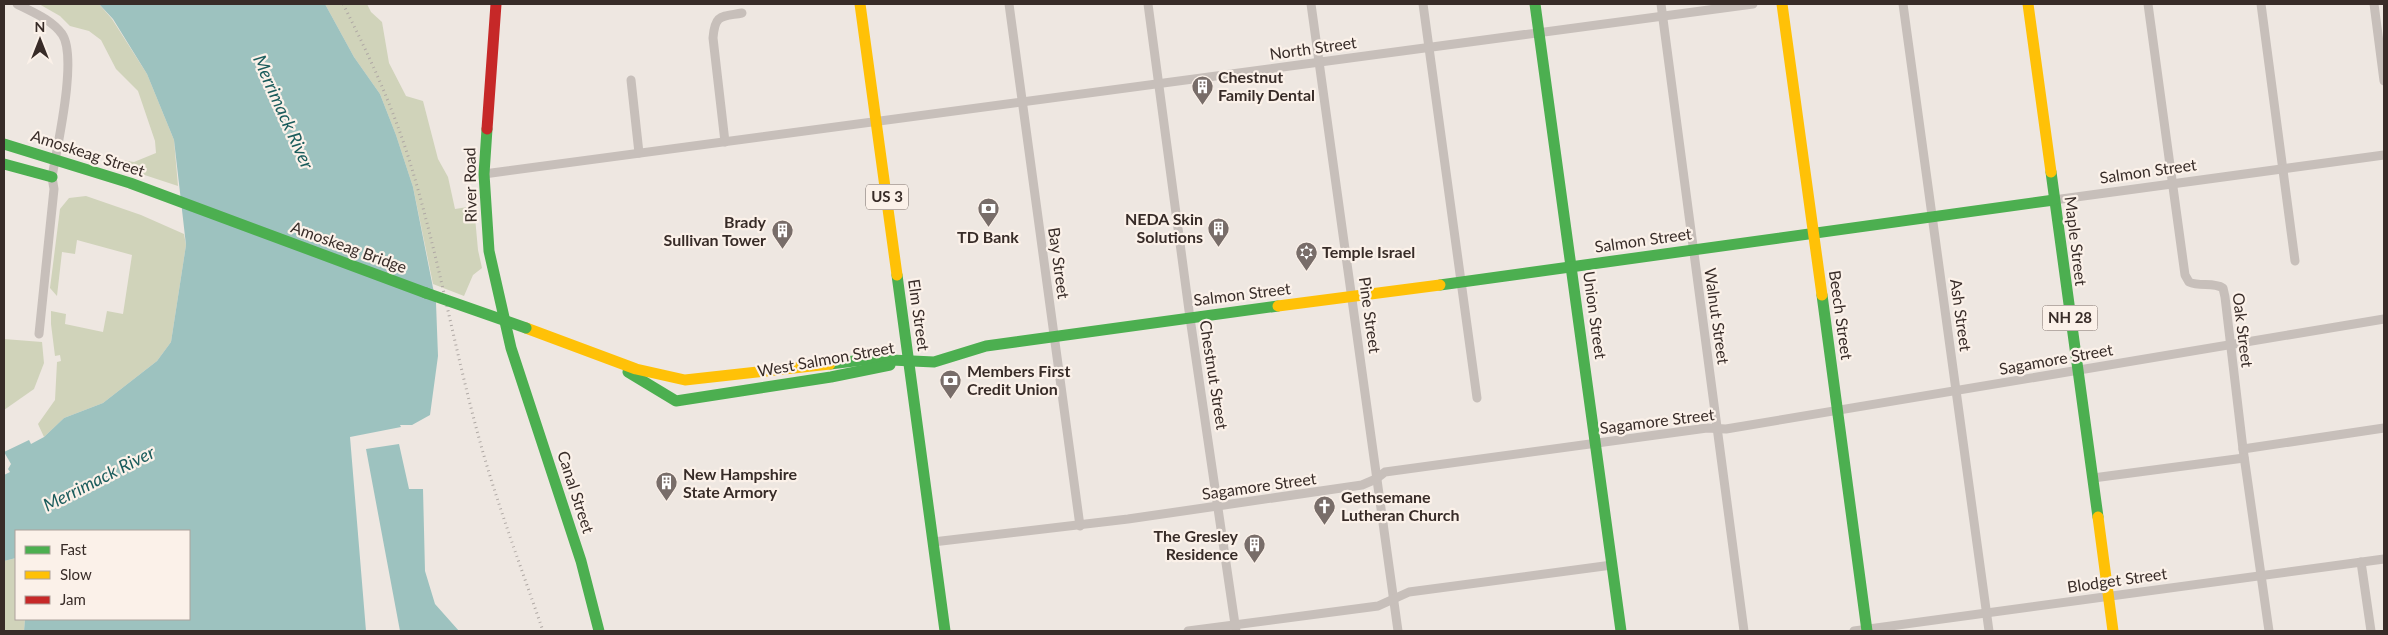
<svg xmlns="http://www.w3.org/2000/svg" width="2388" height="635" font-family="Lato,sans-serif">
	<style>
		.green { fill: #d0d3ba }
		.water { fill: #9dc2bf }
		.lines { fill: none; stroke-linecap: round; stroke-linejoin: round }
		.street { stroke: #c7bfba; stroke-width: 9 }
		.fast { stroke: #4caf50; stroke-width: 11 }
		.slow { stroke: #ffc107; stroke-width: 11 }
		.jam { stroke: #c62828; stroke-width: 11 }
		.rail { stroke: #afa8a4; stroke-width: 3; stroke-dasharray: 1 4; stroke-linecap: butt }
		.fast-bridge { stroke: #4caf50; stroke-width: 11 }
		.labels { text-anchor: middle; stroke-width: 4.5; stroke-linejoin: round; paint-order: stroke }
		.shield { fill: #fbf1e9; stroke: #726762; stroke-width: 1 }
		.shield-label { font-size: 15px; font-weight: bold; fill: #382c28 }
		.street-label { font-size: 16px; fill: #382c28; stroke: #fbf1e9 }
		.poi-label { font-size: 16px; font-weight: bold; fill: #382c28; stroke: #fbf1e9; text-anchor: start }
		.water-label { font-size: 18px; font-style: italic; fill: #1b5c5c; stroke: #fbf1e9 }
	</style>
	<rect width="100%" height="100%" fill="#eee7e1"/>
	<g class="green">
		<polygon points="39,4 99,4 112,19 147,74 174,140 178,186 102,161 115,159 134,162 156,153 155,141 138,91 116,69 101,40 89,31 70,26 60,16"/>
		<polygon points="325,4 367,4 371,12 382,22 389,63 406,96 423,101 438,159 448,177 455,209 474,206 478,250 482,268 473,275 464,296 433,284 413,187 396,135 380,94 354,57"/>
		<polygon points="86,196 141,215 184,234 186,245 171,342 157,361 103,403 64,418 44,437 38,424 55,400 57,362 61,361 60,355 55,356 51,324 51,311 66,314 65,324 103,332 107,311 123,314 132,255 77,240 75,254 62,252 57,296 50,288 60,209 69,198"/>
		<polygon points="4,339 42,342 44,363 34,389 4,410"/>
		<polygon points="16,558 16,619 25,619 24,631 4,631 4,561"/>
	</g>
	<g class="water">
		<polygon points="99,4 325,4 354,57 380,94 396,135 413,187 436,303 438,356 430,415 412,425 400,425 401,427 350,437 366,631 24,631 25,619 189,619 189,531 16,531 16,558 4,561 4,475 10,472 8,469 11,464 4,452 29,440 31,444 44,437 64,418 103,403 157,361 171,342 186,245 174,140 147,74 113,19"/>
		<polygon points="399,444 409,489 423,489 425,571 435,604 459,631 400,631 366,449"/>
	</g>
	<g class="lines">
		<g class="street">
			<path d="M17,4C32,12 51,19 62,34C78,57 57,147 52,177L54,189L39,334"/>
			<polyline points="1009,4 1080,526"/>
			<polyline points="1148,4 1190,318 1236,631"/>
			<polyline points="1311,4 1398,631"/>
			<polyline points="1423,4 1477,398"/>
			<polyline points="1661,4 1744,631"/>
			<polyline points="1903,4 1989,631"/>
			<path d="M2148,4L2185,275L2189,282C2200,287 2213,282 2223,288L2225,297L2243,449L2269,631"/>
			<polyline points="2261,4 2295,261"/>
			<polyline points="2374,4 2384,81"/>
			<polyline points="631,80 639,153"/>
			<path d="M725,142L713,38C715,14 721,17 742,13"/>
			<polyline points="484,174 1753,4"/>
			<polyline points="2054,200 2384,155"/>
			<polyline points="2243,449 2384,428"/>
			<polyline points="2093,478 2244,458"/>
			<polyline points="933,542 1128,519 1362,485 1376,479 1385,472 1707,428 1726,429 2384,319"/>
			<polyline points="2361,562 2371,631"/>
			<polyline points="1188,631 1378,606 1409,592 1612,565"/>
			<polyline points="1854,631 2384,559"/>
		</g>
		<g class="fast">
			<polyline points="1535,4 1621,631"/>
			<polyline points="487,129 484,174 489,251 511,348 581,561 599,631"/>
			<polyline points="4,144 130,183 426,293"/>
			<polyline points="4,164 52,177"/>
			<polyline points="2051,172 2098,517"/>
			<polyline points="897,275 945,631"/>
			<polyline points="1440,285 2054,200"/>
			<polyline points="1822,295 1867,631"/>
			<polyline points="830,364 870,359 934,362 986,346 1278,306"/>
			<polyline points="628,372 676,401 831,377 890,365"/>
		</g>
		<g class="slow">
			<polyline points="860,4 897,275"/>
			<polyline points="1782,4 1822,295"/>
			<polyline points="2028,4 2051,172"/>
			<polyline points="1278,306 1440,285"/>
			<polyline points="526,328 636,369 685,380 830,364"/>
			<polyline points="2098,517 2113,631"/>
		</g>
		<polyline class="jam" points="487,129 496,4"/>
		<path class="rail" d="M343,4C368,53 391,103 408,156C436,245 452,337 476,427C494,496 520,564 543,631"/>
		<polyline class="fast-bridge" points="426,293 526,328"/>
	</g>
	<defs>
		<symbol id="building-pin" viewBox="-11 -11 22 30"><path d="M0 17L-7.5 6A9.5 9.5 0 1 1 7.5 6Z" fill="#786d69" stroke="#fbf1e9"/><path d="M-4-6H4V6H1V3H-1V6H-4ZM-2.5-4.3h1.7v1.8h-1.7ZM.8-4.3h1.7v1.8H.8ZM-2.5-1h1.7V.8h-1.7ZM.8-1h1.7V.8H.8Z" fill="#fff"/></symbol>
		<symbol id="bank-pin" viewBox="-11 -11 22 30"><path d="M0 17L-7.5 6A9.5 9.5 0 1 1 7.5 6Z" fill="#786d69" stroke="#fbf1e9"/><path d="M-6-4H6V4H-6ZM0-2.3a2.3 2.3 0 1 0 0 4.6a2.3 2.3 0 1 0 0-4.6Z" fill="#fff"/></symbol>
		<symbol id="synagogue-pin" viewBox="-11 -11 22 30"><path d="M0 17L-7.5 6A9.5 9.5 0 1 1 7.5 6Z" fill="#786d69" stroke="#fbf1e9"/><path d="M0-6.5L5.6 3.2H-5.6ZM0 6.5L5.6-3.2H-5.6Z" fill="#fff"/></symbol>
		<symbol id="church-pin" viewBox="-11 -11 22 30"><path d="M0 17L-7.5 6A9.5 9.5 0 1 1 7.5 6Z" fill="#786d69" stroke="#fbf1e9"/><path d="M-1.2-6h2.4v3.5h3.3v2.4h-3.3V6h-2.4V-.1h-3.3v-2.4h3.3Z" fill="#fff"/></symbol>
	</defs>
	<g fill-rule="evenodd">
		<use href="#building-pin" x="1190" y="74" width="25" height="34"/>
		<use href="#bank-pin" x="976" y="196" width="25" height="34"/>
		<use href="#building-pin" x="1206" y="216" width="25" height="34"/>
		<use href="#building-pin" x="770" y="218" width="25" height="34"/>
		<use href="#synagogue-pin" x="1294" y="240" width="25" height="34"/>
		<use href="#bank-pin" x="938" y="368" width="25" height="34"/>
		<use href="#building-pin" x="654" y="470" width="25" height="34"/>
		<use href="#church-pin" x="1312" y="494" width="25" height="34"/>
		<use href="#building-pin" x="1242" y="532" width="25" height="34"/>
	</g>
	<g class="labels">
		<g class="shield">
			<rect x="866" y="184.5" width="42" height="25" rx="4"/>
			<rect x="2042.5" y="305.5" width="55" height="25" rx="4"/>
		</g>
		<g class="shield-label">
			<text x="887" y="202">US 3</text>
			<text x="2070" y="323">NH 28</text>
		</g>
		<g class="street-label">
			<text transform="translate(1313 48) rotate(-8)" y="6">North Street</text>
			<text transform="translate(88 153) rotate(18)" y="6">Amoskeag Street</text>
			<text transform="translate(2148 171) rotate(-8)" y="6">Salmon Street</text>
			<text transform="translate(470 185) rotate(-91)" y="6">River Road</text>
			<text transform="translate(1643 240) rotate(-8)" y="6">Salmon Street</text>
			<text transform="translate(2076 241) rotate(83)" y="6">Maple Street</text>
			<text transform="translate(349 247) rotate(20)" y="6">Amoskeag Bridge</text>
			<text transform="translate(1059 263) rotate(82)" y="6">Bay Street</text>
			<text transform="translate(1242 294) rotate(-7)" y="6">Salmon Street</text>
			<text transform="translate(919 315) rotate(82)" y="6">Elm Street</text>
			<text transform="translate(1370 315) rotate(82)" y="6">Pine Street</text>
			<text transform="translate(1595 315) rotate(82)" y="6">Union Street</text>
			<text transform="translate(1841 315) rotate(82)" y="6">Beech Street</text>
			<text transform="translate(1961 315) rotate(82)" y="6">Ash Street</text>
			<text transform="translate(1717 316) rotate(82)" y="6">Walnut Street</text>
			<text transform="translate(2243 330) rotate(83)" y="6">Oak Street</text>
			<text transform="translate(826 359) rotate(-10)" y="6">West Salmon Street</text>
			<text transform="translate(2056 359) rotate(-10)" y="6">Sagamore Street</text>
			<text transform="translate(1214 375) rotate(81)" y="6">Chestnut Street</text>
			<text transform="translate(1657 421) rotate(-7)" y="6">Sagamore Street</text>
			<text transform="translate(1259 486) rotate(-8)" y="6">Sagamore Street</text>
			<text transform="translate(576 492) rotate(72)" y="6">Canal Street</text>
			<text transform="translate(2117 580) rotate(-8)" y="6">Blodget Street</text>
		</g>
		<g class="poi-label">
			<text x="1218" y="83">Chestnut<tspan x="1218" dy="18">Family Dental</tspan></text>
			<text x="1203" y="225" text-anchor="end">NEDA Skin<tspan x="1203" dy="18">Solutions</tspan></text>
			<text x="766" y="228" text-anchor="end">Brady<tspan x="766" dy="18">Sullivan Tower</tspan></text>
			<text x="988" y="243" text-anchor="middle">TD Bank</text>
			<text x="1322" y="258">Temple Israel</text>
			<text x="967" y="377">Members First<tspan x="967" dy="18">Credit Union</tspan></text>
			<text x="683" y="480">New Hampshire<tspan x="683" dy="18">State Armory</tspan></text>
			<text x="1341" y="503">Gethsemane<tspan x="1341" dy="18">Lutheran Church</tspan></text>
			<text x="1238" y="542" text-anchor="end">The Gresley<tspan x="1238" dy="18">Residence</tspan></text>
		</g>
		<g class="water-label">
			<text transform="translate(283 112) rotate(66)" y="6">Merrimack River</text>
			<text transform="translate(99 479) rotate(-27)" y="6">Merrimack River</text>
		</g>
	</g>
	<rect width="2388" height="635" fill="none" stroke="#382c28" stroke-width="10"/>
	<rect x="15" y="530" width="175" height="90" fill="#fbf1e9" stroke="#ada29c"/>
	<rect x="25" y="546" width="25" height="8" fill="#4caf50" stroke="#ada29c"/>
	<text x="60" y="555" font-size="15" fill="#382c28">Fast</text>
	<rect x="25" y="571" width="25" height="8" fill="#ffc107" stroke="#ada29c"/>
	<text x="60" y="580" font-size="15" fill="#382c28">Slow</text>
	<rect x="25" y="596" width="25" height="8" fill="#c62828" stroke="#ada29c"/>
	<text x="60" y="605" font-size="15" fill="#382c28">Jam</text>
	<g transform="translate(40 40)" stroke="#fbf1e9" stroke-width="4" paint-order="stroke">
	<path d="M0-4L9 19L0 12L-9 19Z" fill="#382c28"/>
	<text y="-8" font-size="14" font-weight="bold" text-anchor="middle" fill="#382c28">N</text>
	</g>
</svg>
